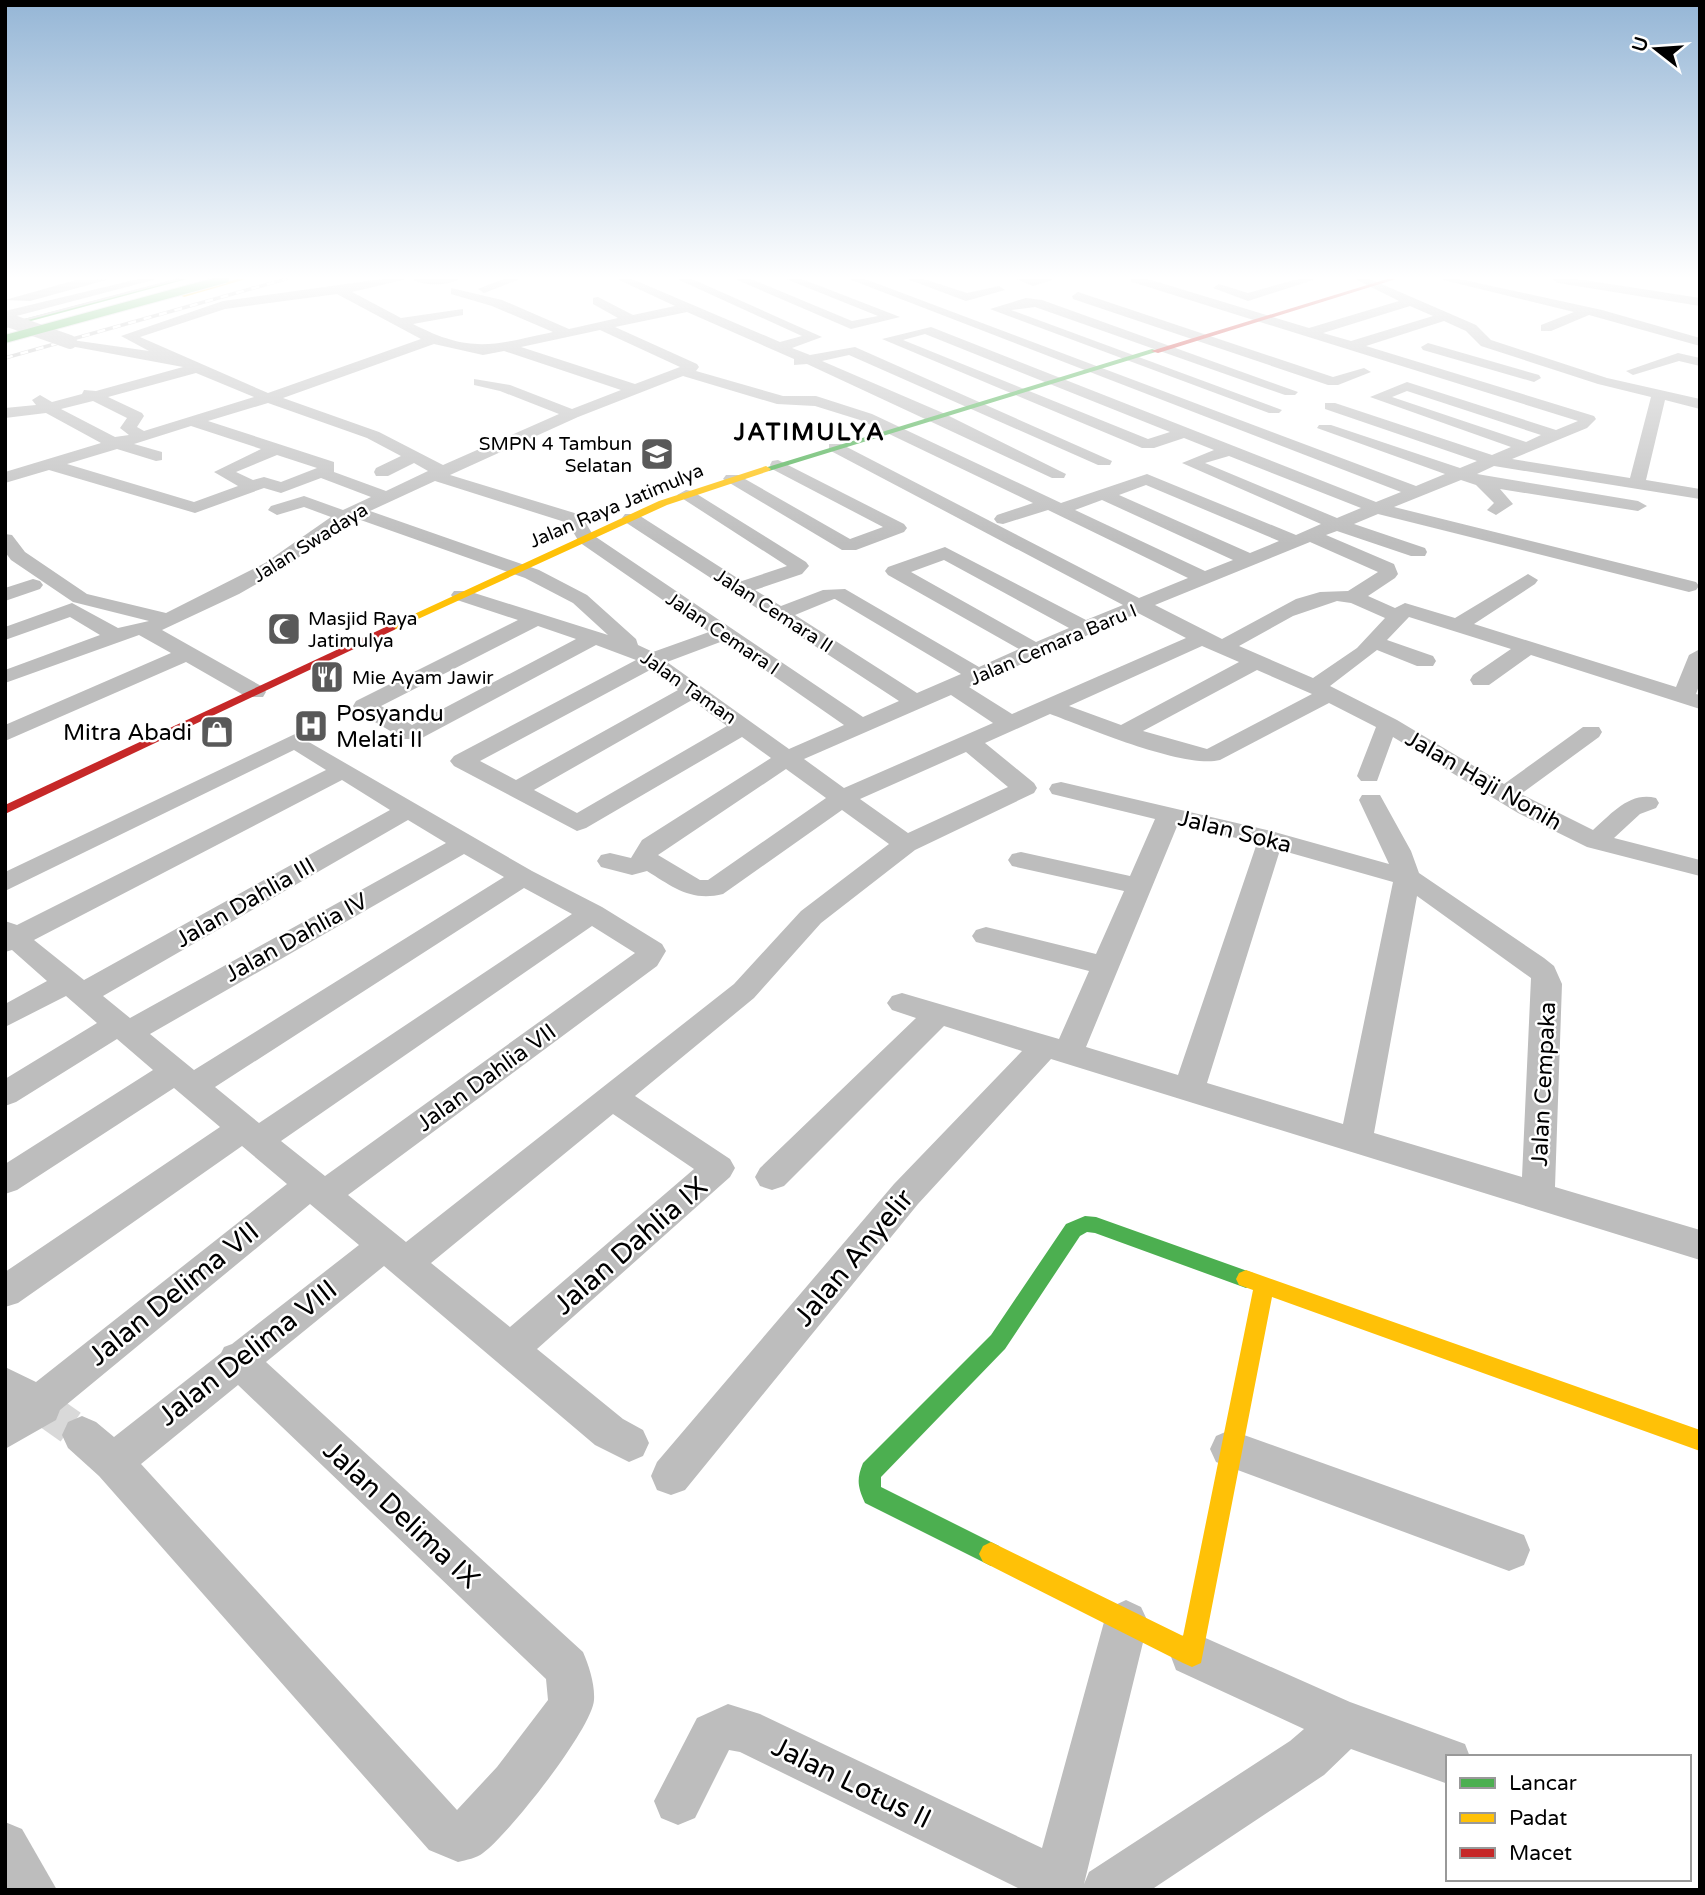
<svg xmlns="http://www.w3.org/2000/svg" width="1705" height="1895" font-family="'Varela Round',sans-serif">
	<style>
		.water { fill: #bababa }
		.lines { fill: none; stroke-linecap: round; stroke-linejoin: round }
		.street-tunnel { stroke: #d9d9d9; stroke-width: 35; stroke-dasharray: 35 18; stroke-linecap: butt }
		.street { fill: #bdbdbd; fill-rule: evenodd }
		.fast { fill: #4caf50; fill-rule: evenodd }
		.slow { fill: #ffc107; fill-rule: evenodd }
		.jam { fill: #c62828; fill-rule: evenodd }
		.tram { stroke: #bdbdbd; stroke-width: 2 }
		.rail-casing { stroke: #bdbdbd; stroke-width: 3.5 }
		.rail { stroke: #fff; stroke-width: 2.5; stroke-dasharray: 8; stroke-linecap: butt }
		.fast-bridge-casing { stroke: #dbdbdb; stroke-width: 10; stroke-linecap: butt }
		.street-bridge { stroke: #bdbdbd; stroke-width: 14 }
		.fast-bridge { stroke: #4caf50; stroke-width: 8 }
		.labels { text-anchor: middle; stroke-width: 5; stroke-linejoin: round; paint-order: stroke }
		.far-poi-label { font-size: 19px; fill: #000; stroke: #fff; text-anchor: start }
		.far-street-label { font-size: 19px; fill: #000; stroke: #fff }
		.poi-label { font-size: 23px; fill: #000; stroke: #fff; text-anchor: start }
		.street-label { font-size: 23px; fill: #000; stroke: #fff }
		.far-district-label { font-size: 24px; font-weight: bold; letter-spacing: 2px; fill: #000; stroke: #fff }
		.near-street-label { font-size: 28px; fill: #000; stroke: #fff }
	</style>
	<rect width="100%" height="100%" fill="#fff"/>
	<polygon class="water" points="110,279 30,301 5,300 76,280"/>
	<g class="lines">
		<polyline class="street-tunnel" points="42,1407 82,1435"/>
		<g class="street">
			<polygon points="138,279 157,279 5,319 5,311"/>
			<path d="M382,279H407L352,292L401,318L463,309V315L413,324C471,354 493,345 553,332L492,306L451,294V288L502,300L569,329L618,318L593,304V298L598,297L633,315L675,306L617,279H632L780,342L802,336L677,279H692L822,337L792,348L810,355L855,347L1112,461L1110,465H1098L849,355L822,361L943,413L1066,474L1064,478H1052L807,364L794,365V359L687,312L615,327L697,364L699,367L696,371L783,396H816L872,414L1061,503L1147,474L1296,535L1321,524L1182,463L1214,450L1184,438L1154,448H1142L882,339L931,327L1376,502L1401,492L849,279H865L1416,486L1445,474L1317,428L1319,425H1331L1460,468L1477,461L1325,409V403H1335L1492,455L1511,447L1370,397L1407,382L1556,430L1578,421L1132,282L1130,279H1148L1309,328L1399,301L1355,279H1370L1476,325L1491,340L1607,378L1700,399V409L1665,400L1646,480L1700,489V499L1494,466L1477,474L1638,501L1647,506L1638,511L1500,489L1513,504L1496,515L1487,510L1494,503L1476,485L1461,480L1394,507L1696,582L1699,586L1696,590L1689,592L1378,514L1354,524L1425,548L1427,552L1425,556H1411L1337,531L1326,535L1394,564L1398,574L1395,578L1368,596L1395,608L1405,603L1455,618L1528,574L1538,580L1535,584L1474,624L1676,687L1689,655L1700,649V683L1696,694L1700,695V709L1531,655L1489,685H1473L1470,680L1473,675L1511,649L1409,617L1387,640L1433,656L1436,661L1433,666H1417L1377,650L1330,686L1397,720L1504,784L1583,727H1599L1602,732L1599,737L1521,794L1593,830C1611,814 1630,791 1656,798L1659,803L1656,808L1640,814L1614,838L1700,860V876L1587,847L1518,813L1393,737L1377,781H1361L1357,776L1376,727L1329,703L1220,760C1184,769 1088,728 1050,714L985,743L1034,783L1037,788L1034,793L915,850L821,923L754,998L635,1096L730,1159L735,1168L730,1177L537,1349L623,1419L643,1430L649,1443L643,1456L629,1462L595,1445L384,1266L266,1362L583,1652C589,1666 595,1684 594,1700C592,1729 508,1835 483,1853C477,1858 466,1860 458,1862L429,1850L99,1476L68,1448L62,1435L68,1422L82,1416L96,1422L114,1437L221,1353L224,1347L232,1344L359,1245L310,1204L60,1410L56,1420L5,1449V1367L36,1382L287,1184L242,1146L18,1303L5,1307V1272L220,1127L174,1088L17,1190L5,1194V1164L153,1070L117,1039L16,1102L5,1106V1079L97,1023L66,996L5,1027V1004L47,981L12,950L5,952V921L17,925L326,770L294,750L5,891V872L295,734L532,871L602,907L662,944L666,951L657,966L348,1195L406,1242L734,984L801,911L889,844L842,810L723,894C691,902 673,887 647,871L632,875L601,867L597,861L601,855L610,853L631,858L642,840L771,758L742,737L586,828L577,831L454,766L450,761L454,756L636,660L596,645L420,739H404L356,711L353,706L356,701L518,620L454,599L451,595L454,591H468L608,635L573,603L525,578L355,518L279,571L239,594L162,630L263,687L266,692L263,697H247L186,662L5,741V725L171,653L139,635L5,683V670L100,635L70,617L5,640V627L72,603L118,628L149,621L73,602L11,560L5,552V534L12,535L25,552L87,594L166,613L265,563L331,517L304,507L277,515L268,510L271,506L304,496L343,510L371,497L321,478L281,493L264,488L195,513L49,470L5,483V472L101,443L46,413L5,418V408L36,405L32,400L40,395L52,402L82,394L84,390L96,391L183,367L70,346L63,342L65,339L149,351L121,336L223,301ZM337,294L421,339L268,393L140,337L225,309ZM1410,306L1433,316L1351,341L1323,333ZM1444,321L1466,331L1481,346L1598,384L1651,397L1630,478L1512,459L1587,428L1596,419L1594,416L1366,346ZM600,330L680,367L635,384L521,347ZM925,334L1170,432L1148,439L903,340ZM434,344L483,355L504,351L621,390L572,409L510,385L474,379V385L500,391L559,414L443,465L379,432L283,398ZM196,373L254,397L144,431L137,427L144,416L142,413L108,397ZM683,376L777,404L815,406L860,420L1033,503L997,515L994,519L997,523L1003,524L1048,510L1188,578L1139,598L841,444H829V450L1123,605L1086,620L945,547L888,567L885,571L888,575L1019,649L979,667L845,589L823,590L781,606L755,590L802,574L809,566L806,562L692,491L686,490L677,495L787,566L742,581L637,514H625L622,518L625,522L899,701L863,717L593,535L581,515L450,475L578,417ZM1407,391L1541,435L1526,442L1392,397ZM93,401L127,418L120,428L129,435L115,437L61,409ZM268,403L367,438L401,456L376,468L374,472L376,476H388L414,463L428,471L386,491L334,472V462L208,421ZM191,426L261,449L214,472L238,486L194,502L67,464L117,449L156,461L162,460V452L134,444ZM277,455L317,468L281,482L264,477L253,480L236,472ZM1229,456L1361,508L1337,518L1205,463ZM435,481L568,523L579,542L709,632L653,652L638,645L636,639L587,595L539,570L370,511ZM1146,485L1279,541L1250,553L1119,495ZM1102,500L1233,560L1205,571L1075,510ZM1310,542L1378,572L1348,591L1320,592L1296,599L1222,639L1155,605ZM944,560L1069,628L1036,642L911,572ZM834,599H835L961,674L917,693L795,615ZM1337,601L1351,603L1385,618L1357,648L1313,678L1239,646L1293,616ZM1138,613L1186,638L1012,714L969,687ZM538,626L576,639L412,725L381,706ZM723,641L844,725L789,749L667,662ZM1202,646L1239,662L1121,725L1069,706ZM650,670L678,690L516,780L480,761ZM1257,670L1312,694L1207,749L1143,731ZM951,695L993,723L844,788L804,759ZM692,700L727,726L577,813L534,790ZM966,752L1008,787L908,833L860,799ZM786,769L826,798L708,880H700L658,855ZM342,780L390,810L84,980L34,940ZM408,820L446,843L130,1018L103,996ZM464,854L504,877L194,1070L150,1034ZM524,888L572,914L259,1123L215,1087ZM592,926L635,953L325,1176L281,1141ZM613,1114L694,1169L510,1327L431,1263ZM238,1385L546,1679L548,1700L497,1767L457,1810L141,1464Z"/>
			<path d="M412,279H459C450,286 421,286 412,279Z"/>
			<polygon points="503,279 520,279 484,293 478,289"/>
			<polygon points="735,279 751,279 852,321 878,316 786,279 802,279 900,317 851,329"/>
			<polygon points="907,279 924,279 967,293 999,286 1005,290 966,301"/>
			<polygon points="1016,279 1055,279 1033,286"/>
			<polygon points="1298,279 1316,279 1248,301 1213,288 1219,284 1248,293"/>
			<polygon points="1439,279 1460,279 1602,310 1700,338 1700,346 1589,315 1551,331 1541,331 1541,325 1574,312"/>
			<polygon points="1552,279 1578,279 1700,298 1700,306 1558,283"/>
			<polygon points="1078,292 1333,377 1364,368 1371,372 1338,385 1328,385 1073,299 1072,296"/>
			<polygon points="1026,298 1042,300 1298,392 1295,395 1285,395 1035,307 1011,310 1282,410 1279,413 1269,413 990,309"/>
			<polygon points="1428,343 1539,375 1541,378 1534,382 1423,350 1421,347"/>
			<polygon points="1678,353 1700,358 1700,366 1679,361 1633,375 1626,371"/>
			<polygon points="778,460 904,524 907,528 904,532 856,550 842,550 723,479 726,475 738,475 850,539 883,527 772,469 770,465 772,461"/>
			<polygon points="33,579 40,581 43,585 40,589 5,601 5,588"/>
			<path d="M1061,782L1271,831L1389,864L1359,800L1362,795H1380L1411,851L1419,873L1544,958L1554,966L1562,984L1555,1187L1700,1230V1260L1051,1059L918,1204L685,1490L671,1495L657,1490L651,1476L657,1462L894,1184L1022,1051L944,1026L784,1186L772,1190L760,1186L755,1177L760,1168L916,1018L892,1010L887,1003L892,996L902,993L1059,1039L1089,971L976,942L972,936L976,930L986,927L1096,954L1124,891L1012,866L1008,860L1012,854L1021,852L1130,876L1155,819L1052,794L1049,789L1052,784ZM1178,824L1257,843L1178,1075L1086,1047ZM1280,850L1393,882L1343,1124L1207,1083ZM1417,896L1531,978L1522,1177L1374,1133Z"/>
			<polygon points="1230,1430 1524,1535 1530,1550 1524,1565 1509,1571 1216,1462 1210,1449 1216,1436"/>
			<polygon points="1126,1600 1141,1607 1148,1622 1084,1884 1089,1872 1290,1741 1304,1729 1176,1670 1170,1654 1176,1638 1192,1632 1350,1702 1465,1744 1470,1757 1448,1757 1448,1784 1351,1749 1324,1775 1151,1890 1022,1890 740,1752 729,1750 695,1818 678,1825 661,1818 654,1801 697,1718 728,1704 760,1714 1042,1848 1104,1622 1111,1607"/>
			<polygon points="5,1822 22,1829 57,1890 5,1890"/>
		</g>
		<g class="fast">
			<polygon points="178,279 187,279 5,328 5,324"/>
			<polygon points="1152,349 1159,351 769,471 761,469"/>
			<path d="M1085,1216L1096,1217L1253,1273L1256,1279L1253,1285L1246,1288L1095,1233L1087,1232L1080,1236L1005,1349L881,1477V1487L999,1546L1003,1554L999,1562L991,1566L865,1503C858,1487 856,1480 863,1463L991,1335L1066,1224Z"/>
		</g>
		<g class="slow">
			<polygon points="237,279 246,279 184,297 180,295"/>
			<polygon points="766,466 771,469 769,471 667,505 394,630 386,630 384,628 659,501"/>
			<polygon points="1246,1270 1700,1430 1700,1451 1272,1297 1201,1663 1192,1667 1183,1663 983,1562 979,1554 983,1546 991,1542 1183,1636 1253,1290 1239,1285 1236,1279 1239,1273"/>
		</g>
		<g class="jam">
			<polygon points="1387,279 1396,279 1158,353 1151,351"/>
			<polygon points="390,625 396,628 394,630 5,814 5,805"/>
		</g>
		<polyline class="tram" points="5,325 179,279"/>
		<defs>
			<polyline id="rail" points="5,358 286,279"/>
		</defs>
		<use href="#rail" class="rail-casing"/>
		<use href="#rail" class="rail"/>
		<defs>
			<polyline id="fast-bridge" points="5,339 225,279"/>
		</defs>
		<use href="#fast-bridge" class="fast-bridge-casing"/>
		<polyline class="street-bridge" points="5,319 70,342"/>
		<use href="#fast-bridge" class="fast-bridge"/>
	</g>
	<linearGradient id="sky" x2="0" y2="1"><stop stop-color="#95b6d6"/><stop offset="0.51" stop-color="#fff"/><stop offset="1" stop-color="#fff" stop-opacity="0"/></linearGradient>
	<rect width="1705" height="544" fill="url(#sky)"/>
	<defs>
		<symbol id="school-square" viewBox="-11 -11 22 22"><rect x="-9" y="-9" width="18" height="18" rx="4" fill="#595959" stroke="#fff"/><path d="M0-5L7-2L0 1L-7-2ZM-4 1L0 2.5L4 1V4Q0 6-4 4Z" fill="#fff"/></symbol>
		<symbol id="mosque-square" viewBox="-11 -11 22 22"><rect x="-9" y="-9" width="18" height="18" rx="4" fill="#595959" stroke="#fff"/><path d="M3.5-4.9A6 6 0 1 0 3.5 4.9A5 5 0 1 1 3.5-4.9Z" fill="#fff"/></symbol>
		<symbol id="restaurant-square" viewBox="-11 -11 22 22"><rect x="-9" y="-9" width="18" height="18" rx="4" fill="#595959" stroke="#fff"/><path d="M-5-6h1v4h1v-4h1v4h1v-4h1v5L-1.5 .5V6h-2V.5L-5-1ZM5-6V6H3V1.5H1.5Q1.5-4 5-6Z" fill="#fff"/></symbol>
		<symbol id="hospital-square" viewBox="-11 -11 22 22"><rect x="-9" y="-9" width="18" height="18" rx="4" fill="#595959" stroke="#fff"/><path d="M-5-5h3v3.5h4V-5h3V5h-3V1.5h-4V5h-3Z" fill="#fff"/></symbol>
		<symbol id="shop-square" viewBox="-11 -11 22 22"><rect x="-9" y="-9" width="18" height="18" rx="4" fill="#595959" stroke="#fff"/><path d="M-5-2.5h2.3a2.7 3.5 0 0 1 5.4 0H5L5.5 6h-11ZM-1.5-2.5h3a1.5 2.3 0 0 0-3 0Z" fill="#fff"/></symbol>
	</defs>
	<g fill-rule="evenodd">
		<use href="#school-square" x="638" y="435" width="38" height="38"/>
		<use href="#mosque-square" x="265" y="610" width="38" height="38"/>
		<use href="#restaurant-square" x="308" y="658" width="38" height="38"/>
		<use href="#hospital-square" x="292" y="707" width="38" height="38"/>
		<use href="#shop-square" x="198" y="713" width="38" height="38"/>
	</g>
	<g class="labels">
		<g class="far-poi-label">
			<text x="632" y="450" text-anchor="end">SMPN 4 Tambun<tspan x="632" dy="22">Selatan</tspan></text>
			<text x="308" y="625">Masjid Raya<tspan x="308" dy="22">Jatimulya</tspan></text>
			<text x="352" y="684">Mie Ayam Jawir</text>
		</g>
		<g class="far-street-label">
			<text transform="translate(616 505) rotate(-23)" y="7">Jalan Raya Jatimulya</text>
			<text transform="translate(310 542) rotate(-32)" y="7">Jalan Swadaya</text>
			<text transform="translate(774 610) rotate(33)" y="7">Jalan Cemara II</text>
			<text transform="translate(723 633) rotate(34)" y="7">Jalan Cemara I</text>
			<text transform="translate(1053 644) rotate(-23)" y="7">Jalan Cemara Baru I</text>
			<text transform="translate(689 687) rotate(35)" y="7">Jalan Taman</text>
		</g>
		<g class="poi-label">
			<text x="336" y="721">Posyandu<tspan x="336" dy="26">Melati II</tspan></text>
			<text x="192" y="740" text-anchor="end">Mitra Abadi</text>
		</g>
		<g class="street-label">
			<text transform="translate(1484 780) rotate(30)" y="8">Jalan Haji Nonih</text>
			<text transform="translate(1235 831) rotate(14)" y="8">Jalan Soka</text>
			<text transform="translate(245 902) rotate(-30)" y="8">Jalan Dahlia III</text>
			<text transform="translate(296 937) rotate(-29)" y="8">Jalan Dahlia IV</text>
			<text transform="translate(486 1077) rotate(-36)" y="8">Jalan Dahlia VII</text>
			<text transform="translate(1543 1084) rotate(-87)" y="8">Jalan Cempaka</text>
		</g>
		<g class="far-district-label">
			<text x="810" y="440">JATIMULYA</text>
		</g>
		<g class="near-street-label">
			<text transform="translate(630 1245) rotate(-41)" y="10">Jalan Dahlia IX</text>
			<text transform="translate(853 1257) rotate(-50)" y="10">Jalan Anyelir</text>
			<text transform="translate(173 1293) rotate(-39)" y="10">Jalan Delima VII</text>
			<text transform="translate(247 1352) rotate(-38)" y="10">Jalan Delima VIII</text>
			<text transform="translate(402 1514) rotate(43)" y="10">Jalan Delima IX</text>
			<text transform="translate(852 1782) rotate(26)" y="10">Jalan Lotus II</text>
		</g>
	</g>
	<rect width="1705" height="1895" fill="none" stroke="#000000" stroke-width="14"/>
	<rect x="1446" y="1755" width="245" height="126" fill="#ffffff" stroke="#999999" stroke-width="2"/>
	<rect x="1460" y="1778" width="35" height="10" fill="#4caf50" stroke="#999999" stroke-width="2"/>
	<text x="1509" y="1790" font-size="21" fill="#000000">Lancar</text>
	<rect x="1460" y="1813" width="35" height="10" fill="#ffc107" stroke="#999999" stroke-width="2"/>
	<text x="1509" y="1825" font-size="21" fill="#000000">Padat</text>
	<rect x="1460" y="1848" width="35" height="10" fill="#c62828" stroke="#999999" stroke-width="2"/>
	<text x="1509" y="1860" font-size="21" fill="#000000">Macet</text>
	<g transform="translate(1656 49) rotate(287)" stroke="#ffffff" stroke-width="5" paint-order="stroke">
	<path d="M0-5L12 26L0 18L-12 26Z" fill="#000000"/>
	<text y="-10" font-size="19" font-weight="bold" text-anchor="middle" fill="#000000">U</text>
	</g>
</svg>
